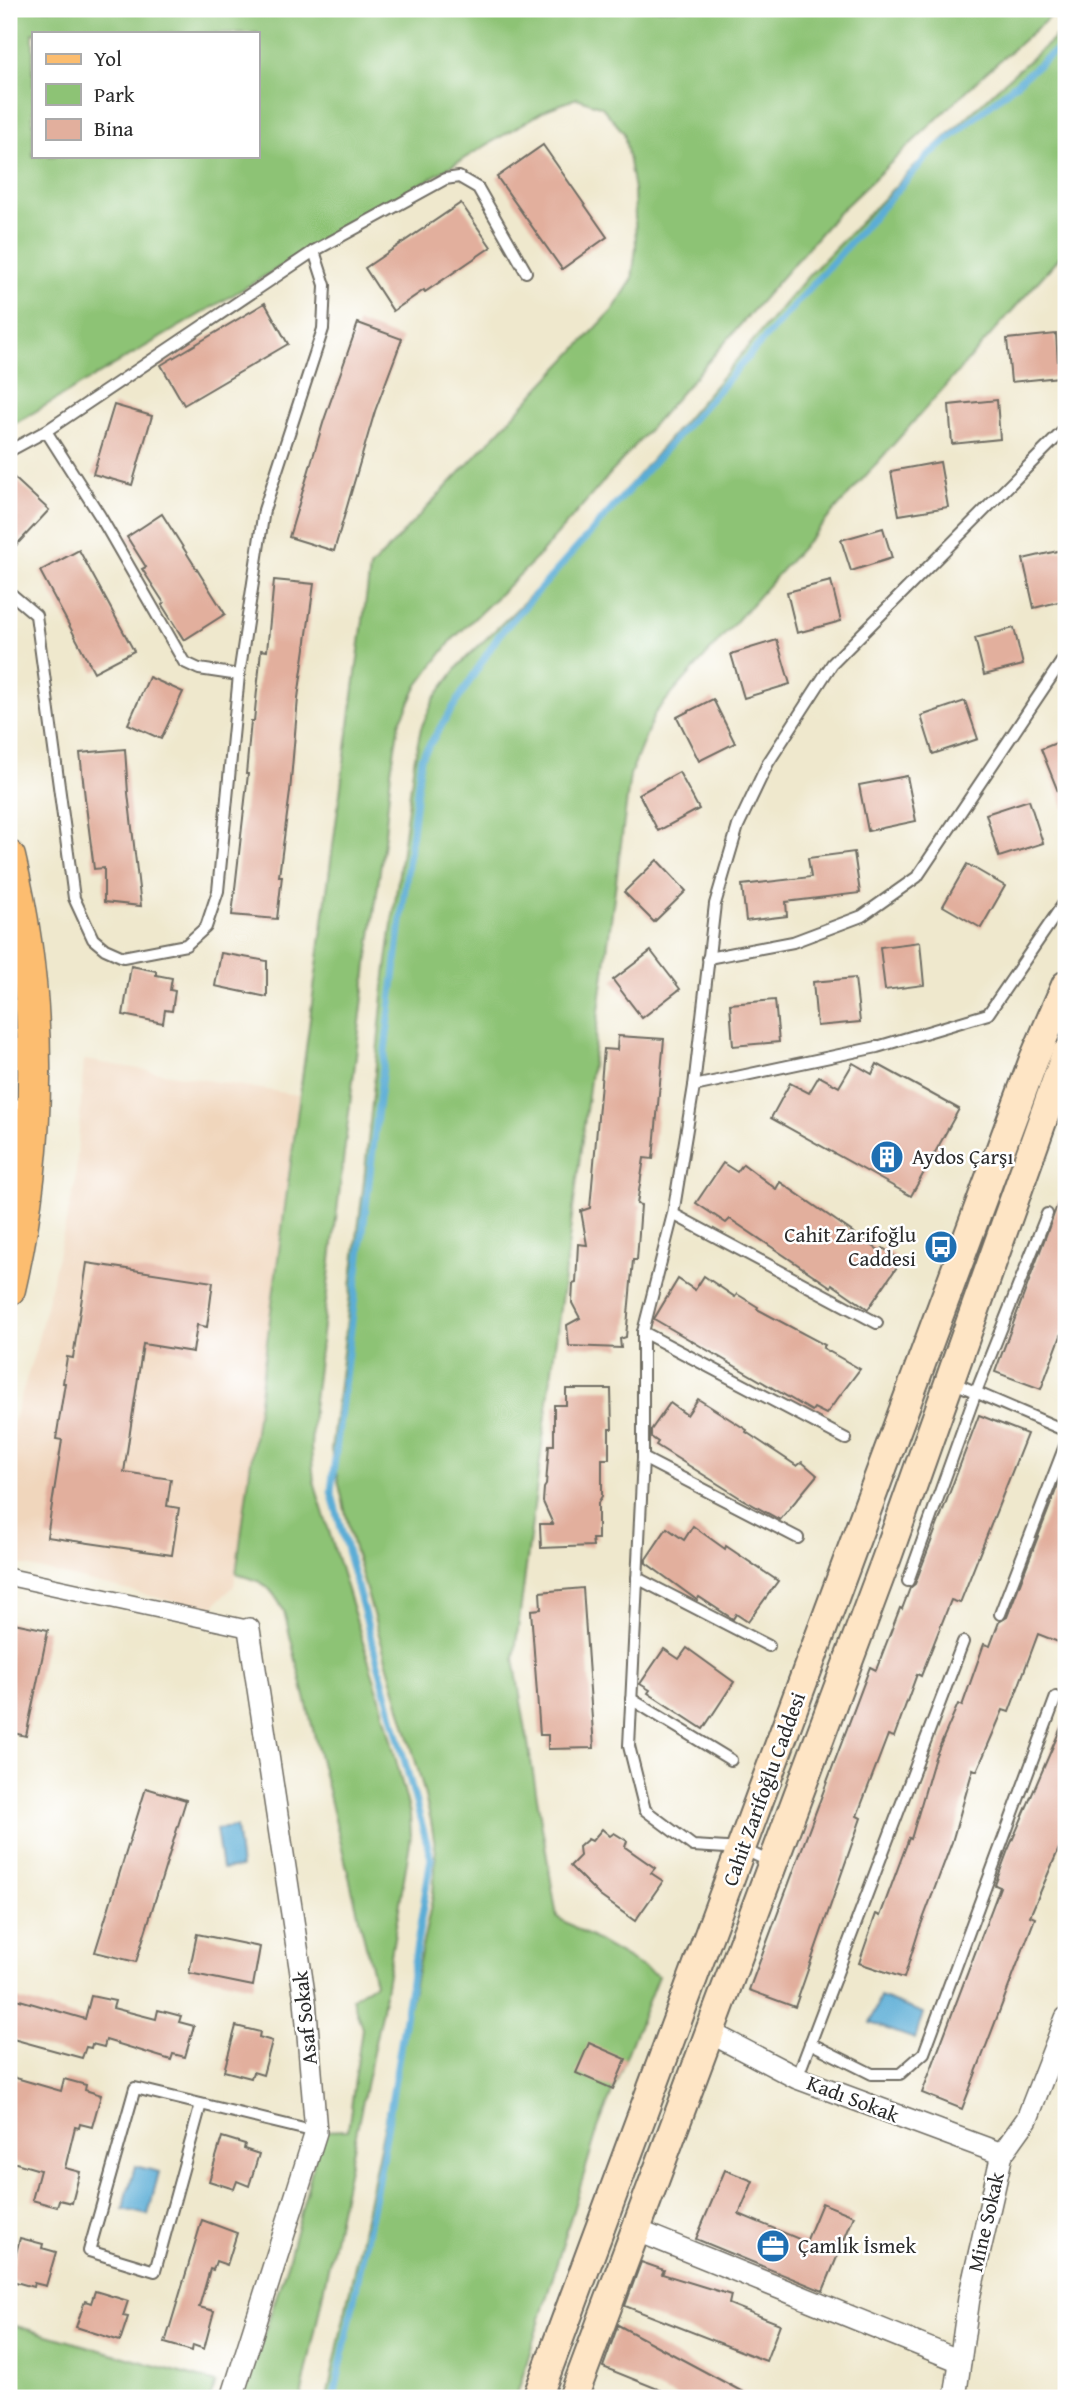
<svg xmlns="http://www.w3.org/2000/svg" width="1075" height="2407" font-family="'Gentium Book Plus',serif">
	<style>
		.built { fill: #f0d6bc }
		.green { fill: #8dc375; stroke: #5c7750; stroke-width: 2; fill-rule: evenodd }
		.water { fill: #5cadd6; stroke: #446c80; stroke-width: 2 }
		.lines { fill: none; stroke-linecap: round; stroke-linejoin: round }
		.stream { stroke: #5cadd6; stroke-width: 7 }
		.building { fill: #e2af9d }
		.service-casing { stroke: #706d64; stroke-width: 14 }
		.pedestrian-casing { stroke: #706d64; stroke-width: 19 }
		.minor-casing { stroke: #706d64; stroke-width: 24 }
		.secondary-casing { stroke: #706d64; stroke-width: 32 }
		.primary-casing { stroke: #706d64; stroke-width: 35 }
		.service { stroke: #fff; stroke-width: 10 }
		.pedestrian { stroke: #fff; stroke-width: 16 }
		.minor { stroke: #fff; stroke-width: 21 }
		.secondary { stroke: #fee5c5; stroke-width: 28 }
		.primary { stroke: #fcbd6f; stroke-width: 32 }
		.labels { text-anchor: middle; stroke-width: 5; stroke-linejoin: round; paint-order: stroke }
		.poi-label { font-size: 21px; fill: #2b2b2b; stroke: #fff; text-anchor: start }
		.street-label { font-size: 21px; fill: #2b2b2b; stroke: #fff }
	</style>
	<rect width="100%" height="100%" fill="#fff"/>
	<filter id="ink" filterUnits="userSpaceOnUse"><feTurbulence type="fractalNoise" baseFrequency=".0143" numOctaves="2"/><feDisplacementMap in="SourceGraphic" scale="14" xChannelSelector="R" yChannelSelector="G"/><feConvolveMatrix kernelMatrix="1 2 1 2 8 2 1 2 1" color-interpolation-filters="sRGB"/></filter>
	<filter id="wash" filterUnits="userSpaceOnUse"><feTurbulence type="fractalNoise" baseFrequency=".00686" numOctaves="4" result="noise"/><feDisplacementMap in="SourceGraphic" scale="28" xChannelSelector="R" yChannelSelector="G"/><feGaussianBlur stdDeviation="1.57" result="paint"/><feColorMatrix in="noise" values="0 0 0 0 0 0 0 0 0 0 0 0 0 0 0 0 0 1.4 0 .05"/><feComposite in="paint" operator="in"/></filter>
	<g filter="url(#wash)">
		<rect width="100%" height="100%" fill="#efe8cd"/>
		<polygon class="built" points="84,1060 298,1095 234,1586 209,1610 9,1562 9,1434 36,1348 75,1184"/>
		<g class="green">
			<path d="M9,9H1059L982,76L837,214L535,560L452,640L418,685L399,724L391,771L385,834L367,965L313,1408L311,1448L314,1482L380,1698L410,1814L411,1837L382,2009L301,2398H243L289,2258L322,2131L348,2130L362,2028L352,1998L375,1983L284,1611C270,1585 264,1581 236,1574L370,568L613,310L632,280L636,247L634,190L624,133L602,107L577,98L548,109L9,427ZM33,33H257V156H33Z"/>
			<polygon points="1066,28 1066,250 655,713 630,775 514,1659 557,1917 658,1976 598,2128 516,2398 327,2398 433,1895 436,1853 431,1821 421,1780 353,1545 331,1450 364,1181 385,976 414,762 421,728 434,699 461,663 558,569 809,275 914,167 1002,84"/>
			<polygon points="9,2324 216,2383 210,2398 9,2398"/>
		</g>
		<g class="water">
			<polygon points="236,1827 241,1867 222,1869 216,1829"/>
			<polygon points="880,1997 923,2013 915,2039 870,2023"/>
			<polygon points="135,2166 159,2172 148,2215 123,2209"/>
		</g>
		<g class="lines">
			<polyline class="stream" points="334,2398 382,2160 431,1858 331,1491 421,758 499,635 927,157 1066,42"/>
		</g>
		<g id="blocks">
			<g class="building">
				<polygon points="543,145 607,237 562,269 497,177"/>
				<polygon points="461,203 491,247 425,292 424,290 393,311 365,268"/>
				<polygon points="265,303 288,344 184,405 161,365"/>
				<polygon points="358,323 402,339 375,411 334,551 289,537 324,420"/>
				<polygon points="1056,334 1059,377 1011,382 1007,339"/>
				<polygon points="997,400 1000,439 952,444 949,405"/>
				<polygon points="114,405 152,416 132,485 93,474"/>
				<polygon points="940,462 948,507 899,515 891,471"/>
				<polygon points="9,473 49,510 9,553"/>
				<polygon points="162,514 225,614 184,640 162,605 164,603 142,569 146,567 127,537"/>
				<polygon points="883,528 892,558 851,571 841,540"/>
				<polygon points="1066,549 1066,600 1034,608 1023,559"/>
				<polygon points="79,550 134,651 94,672 40,571"/>
				<polygon points="274,580 314,584 298,698 290,792 279,876 282,876 277,919 232,915 248,774 246,774 251,721 254,721 261,650 267,651"/>
				<polygon points="831,581 841,621 797,633 787,592"/>
				<polygon points="1014,628 1023,665 984,675 975,638"/>
				<polygon points="777,640 790,684 744,698 731,654"/>
				<polygon points="149,677 183,692 161,739 128,724"/>
				<polygon points="713,699 735,743 699,761 677,717"/>
				<polygon points="965,701 978,739 933,754 921,716"/>
				<polygon points="1066,739 1066,809 1065,809 1041,749"/>
				<polygon points="125,749 128,793 141,906 104,902 104,868 94,869 85,798 80,753"/>
				<polygon points="679,772 699,809 658,831 639,794"/>
				<polygon points="907,776 916,821 868,831 859,785"/>
				<polygon points="1029,800 1043,843 999,857 986,814"/>
				<polygon points="854,852 860,893 786,902 787,916 746,921 742,885 811,877 808,858"/>
				<polygon points="657,860 686,891 654,922 624,892"/>
				<polygon points="967,864 1005,886 981,928 943,906"/>
				<polygon points="920,942 924,985 885,990 880,947"/>
				<polygon points="651,951 680,989 642,1018 613,980"/>
				<polygon points="221,953 267,961 267,997 215,986"/>
				<polygon points="131,966 156,971 156,975 172,978 170,990 175,991 172,1011 165,1010 163,1023 123,1015"/>
				<polygon points="855,978 860,1022 817,1026 813,982"/>
				<polygon points="775,1000 779,1042 733,1046 730,1004"/>
				<polygon points="618,1036 664,1039 653,1159 644,1158 637,1204 641,1205 637,1260 633,1260 626,1337 620,1339 621,1348 569,1346 567,1325 580,1318 572,1303 573,1284 576,1283 578,1244 587,1245 581,1211 590,1208 604,1049 617,1050"/>
				<polygon points="853,1063 872,1074 877,1064 959,1109 911,1196 771,1118 790,1083 809,1093 819,1076 839,1087"/>
				<polygon points="723,1163 737,1172 743,1164 776,1189 780,1182 880,1251 883,1248 901,1261 868,1309 832,1284 831,1287 730,1219 726,1223 696,1203"/>
				<polygon points="1064,1187 1066,1188 1066,1322 1041,1389 995,1372"/>
				<polygon points="87,1263 213,1282 207,1327 197,1325 193,1352 143,1344 124,1472 171,1479 167,1506 179,1508 172,1555 47,1537 62,1440 56,1439 65,1383 63,1383 67,1357 73,1358"/>
				<polygon points="704,1276 735,1297 737,1294 758,1307 757,1309 825,1345 823,1348 860,1369 826,1414 814,1408 812,1411 654,1319 678,1279 695,1290"/>
				<polygon points="566,1389 611,1389 612,1429 609,1429 609,1459 602,1459 602,1496 598,1503 598,1539 592,1539 593,1546 541,1548 540,1524 553,1524 543,1502 544,1488 546,1485 549,1445 554,1445 554,1405 566,1405"/>
				<polygon points="698,1399 747,1430 746,1432 797,1466 802,1462 817,1475 780,1520 742,1499 656,1445 658,1442 651,1437 651,1430 670,1403 687,1415"/>
				<polygon points="979,1415 1027,1434 960,1603 951,1600 921,1676 917,1674 894,1737 888,1735 857,1816 861,1818 795,2007 749,1990 870,1667 876,1670 900,1608 902,1609 910,1588 915,1584"/>
				<polygon points="1066,1464 1066,1645 1038,1634 1009,1712 1003,1710 977,1771 973,1769 952,1842 919,1930 904,1978 859,1963 876,1914 880,1916 909,1838 911,1839 935,1757 958,1704 962,1706 984,1644 990,1646 999,1622 1007,1617"/>
				<polygon points="693,1526 725,1549 726,1546 778,1581 748,1622 736,1614 733,1619 699,1597 697,1600 646,1563 646,1559 667,1528 684,1540"/>
				<polygon points="583,1588 594,1748 548,1749 548,1735 540,1735 531,1610 541,1609 540,1592"/>
				<polygon points="9,1622 48,1630 26,1736 9,1732"/>
				<polygon points="687,1648 734,1682 703,1729 648,1693 650,1690 640,1684 664,1649 679,1659"/>
				<polygon points="1066,1716 1066,1832 1030,1916 1035,1918 962,2109 922,2093 1000,1887 995,1885 1008,1850"/>
				<polygon points="146,1788 186,1800 136,1962 95,1952"/>
				<polygon points="602,1829 610,1836 614,1833 627,1841 625,1847 655,1868 651,1873 663,1881 635,1921 600,1896 570,1866 580,1856 579,1847 588,1839 592,1841"/>
				<polygon points="197,1934 260,1947 253,1986 189,1973"/>
				<polygon points="91,1996 115,2001 113,2008 156,2019 158,2010 181,2016 179,2022 194,2026 185,2057 173,2054 171,2060 106,2040 104,2047 92,2044 91,2048 86,2047 82,2058 9,2038 9,2012 13,1998 85,2019"/>
				<polygon points="236,2026 260,2032 259,2037 272,2041 263,2075 253,2072 251,2078 224,2071"/>
				<polygon points="589,2043 626,2059 613,2089 576,2073"/>
				<polygon points="9,2076 61,2091 64,2079 86,2085 85,2090 101,2095 92,2127 80,2124 79,2128 75,2127 65,2168 80,2172 72,2203 59,2200 57,2207 32,2200 40,2170 9,2161"/>
				<polygon points="222,2137 245,2144 244,2149 259,2154 249,2186 237,2181 234,2189 209,2181"/>
				<polygon points="725,2170 753,2181 739,2214 806,2242 822,2203 854,2216 823,2291 696,2239"/>
				<polygon points="202,2220 237,2233 227,2265 216,2261 213,2270 210,2269 199,2307 214,2311 204,2349 193,2345 192,2351 165,2343"/>
				<polygon points="20,2238 43,2244 42,2248 56,2252 46,2286 34,2283 33,2287 9,2280"/>
				<polygon points="641,2262 664,2270 662,2274 731,2295 729,2304 780,2324 766,2361 625,2306"/>
				<polygon points="95,2291 128,2301 123,2316 128,2317 120,2341 76,2327 85,2301 91,2303"/>
				<polygon points="618,2325 754,2398 680,2398 603,2367"/>
			</g>
		</g>
	</g>
	<g filter="url(#ink)">
		<use href="#blocks" fill-opacity="0" stroke="#706d64" stroke-width="2"/>
		<g class="lines">
			<defs>
				<g id="service">
					<polyline points="46,431 100,516 184,662 199,669 239,675"/>
					<polyline points="9,451 46,431 314,251 445,179 459,177 478,188 526,272"/>
					<polyline points="9,592 36,615 74,898 93,939 105,949 123,957 186,945 206,927 218,891 239,675 264,510 323,329 325,285 314,251"/>
					<polyline points="708,958 793,942 862,916 917,877 1066,655"/>
					<polyline points="694,1086 877,1047 988,1014 1066,900"/>
					<polyline points="673,1214 877,1323"/>
					<polyline points="643,1332 846,1439"/>
					<polyline points="952,1382 1066,1431"/>
					<polyline points="643,1458 798,1538"/>
					<polyline points="637,1578 769,1646"/>
					<polyline points="908,1581 976,1392 1047,1214"/>
					<polyline points="1000,1614 1066,1443"/>
					<polyline points="631,1699 731,1760"/>
					<polyline points="770,1862 743,1849 693,1846 645,1810 629,1746 643,1458 643,1332 673,1214 694,1086 715,904 738,826 768,763 832,664 1066,428"/>
					<polyline points="810,2043 872,2074 900,2074 924,2053 1056,1697"/>
					<polyline points="797,2078 963,1642"/>
					<polyline points="201,2104 155,2271 89,2251 135,2088 316,2132"/>
				</g>
				<polyline id="pedestrian" points="9,1577 249,1629"/>
				<g id="minor">
					<polyline points="9,1110 33,1110"/>
					<polyline points="709,2032 797,2078 1002,2154"/>
					<polyline points="636,2230 960,2361"/>
					<polyline points="232,2398 316,2132 305,2000 249,1629"/>
					<polyline points="955,2398 969,2298 1002,2154 1027,2119 1066,2018"/>
				</g>
				<g id="secondary">
					<path d="M537,2398C704,1952 868,1505 1034,1059L1066,985"/>
					<polyline points="573,2398 886,1560 1066,1054"/>
				</g>
				<path id="primary" d="M9,857C43,998 42,1148 9,1289"/>
			</defs>
			<use href="#service" class="service-casing"/>
			<use href="#pedestrian" class="pedestrian-casing"/>
			<use href="#minor" class="minor-casing"/>
			<use href="#secondary" class="secondary-casing"/>
			<use href="#primary" class="primary-casing"/>
			<use href="#service" class="service"/>
			<use href="#pedestrian" class="pedestrian"/>
			<use href="#minor" class="minor"/>
			<use href="#secondary" class="secondary"/>
			<use href="#primary" class="primary"/>
		</g>
	</g>
	<defs>
		<symbol id="building-disc" viewBox="-11 -11 22 22"><circle r="9.5" fill="#1f6fb2" stroke="#fff"/><path d="M-4-6H4V6H1V3H-1V6H-4ZM-2.5-4.3h1.7v1.8h-1.7ZM.8-4.3h1.7v1.8H.8ZM-2.5-1h1.7V.8h-1.7ZM.8-1h1.7V.8H.8Z" fill="#fff"/></symbol>
		<symbol id="bus-disc" viewBox="-11 -11 22 22"><circle r="9.5" fill="#1f6fb2" stroke="#fff"/><path d="M-5-6H5V4H4V6H2V4H-2V6H-4V4H-5ZM-3.5-4V0h7V-4ZM-3.5 1.2v1.5H-2V1.2ZM2 1.2v1.5H3.5V1.2Z" fill="#fff"/></symbol>
		<symbol id="office-disc" viewBox="-11 -11 22 22"><circle r="9.5" fill="#1f6fb2" stroke="#fff"/><path d="M-6-3h4V-5.5h4V-3h4V5H-6ZM-1-4.5V-3h2v-1.5ZM-6 0V1H6V0Z" fill="#fff"/></symbol>
	</defs>
	<g fill-rule="evenodd">
		<use href="#building-disc" x="868" y="1138" width="38" height="38"/>
		<use href="#bus-disc" x="922" y="1228" width="38" height="38"/>
		<use href="#office-disc" x="754" y="2227" width="38" height="38"/>
	</g>
	<g class="labels">
		<g class="poi-label">
			<text x="912" y="1164">Aydos Çarşı</text>
			<text x="916" y="1242" text-anchor="end">Cahit Zarifoğlu<tspan x="916" dy="24">Caddesi</tspan></text>
			<text x="798" y="2253">Çamlık İsmek</text>
		</g>
		<g class="street-label">
			<text transform="translate(764 1789) rotate(-70)" y="7">Cahit Zarifoğlu Caddesi</text>
			<text transform="translate(305 2018) rotate(-96)" y="7">Asaf Sokak</text>
			<text transform="translate(853 2099) rotate(21)" y="7">Kadı Sokak</text>
			<text transform="translate(986 2222) rotate(-77)" y="7">Mine Sokak</text>
		</g>
	</g>
	<rect width="1075" height="2407" fill="none" stroke="#fff" stroke-width="35"/>
	<rect x="32" y="32" width="228" height="126" fill="#ffffff" stroke="#aaaaaa" stroke-width="2"/>
	<rect x="46" y="54" width="35" height="10" fill="#fcbd6f" stroke="#aaaaaa" stroke-width="2"/>
	<text x="94" y="66" font-size="21" fill="#2b2b2b">Yol</text>
	<rect x="46" y="84" width="35" height="21" fill="#8dc375" stroke="#aaaaaa" stroke-width="2"/>
	<text x="94" y="102" font-size="21" fill="#2b2b2b">Park</text>
	<rect x="46" y="119" width="35" height="21" fill="#e2af9d" stroke="#aaaaaa" stroke-width="2"/>
	<text x="94" y="136" font-size="21" fill="#2b2b2b">Bina</text>
</svg>
